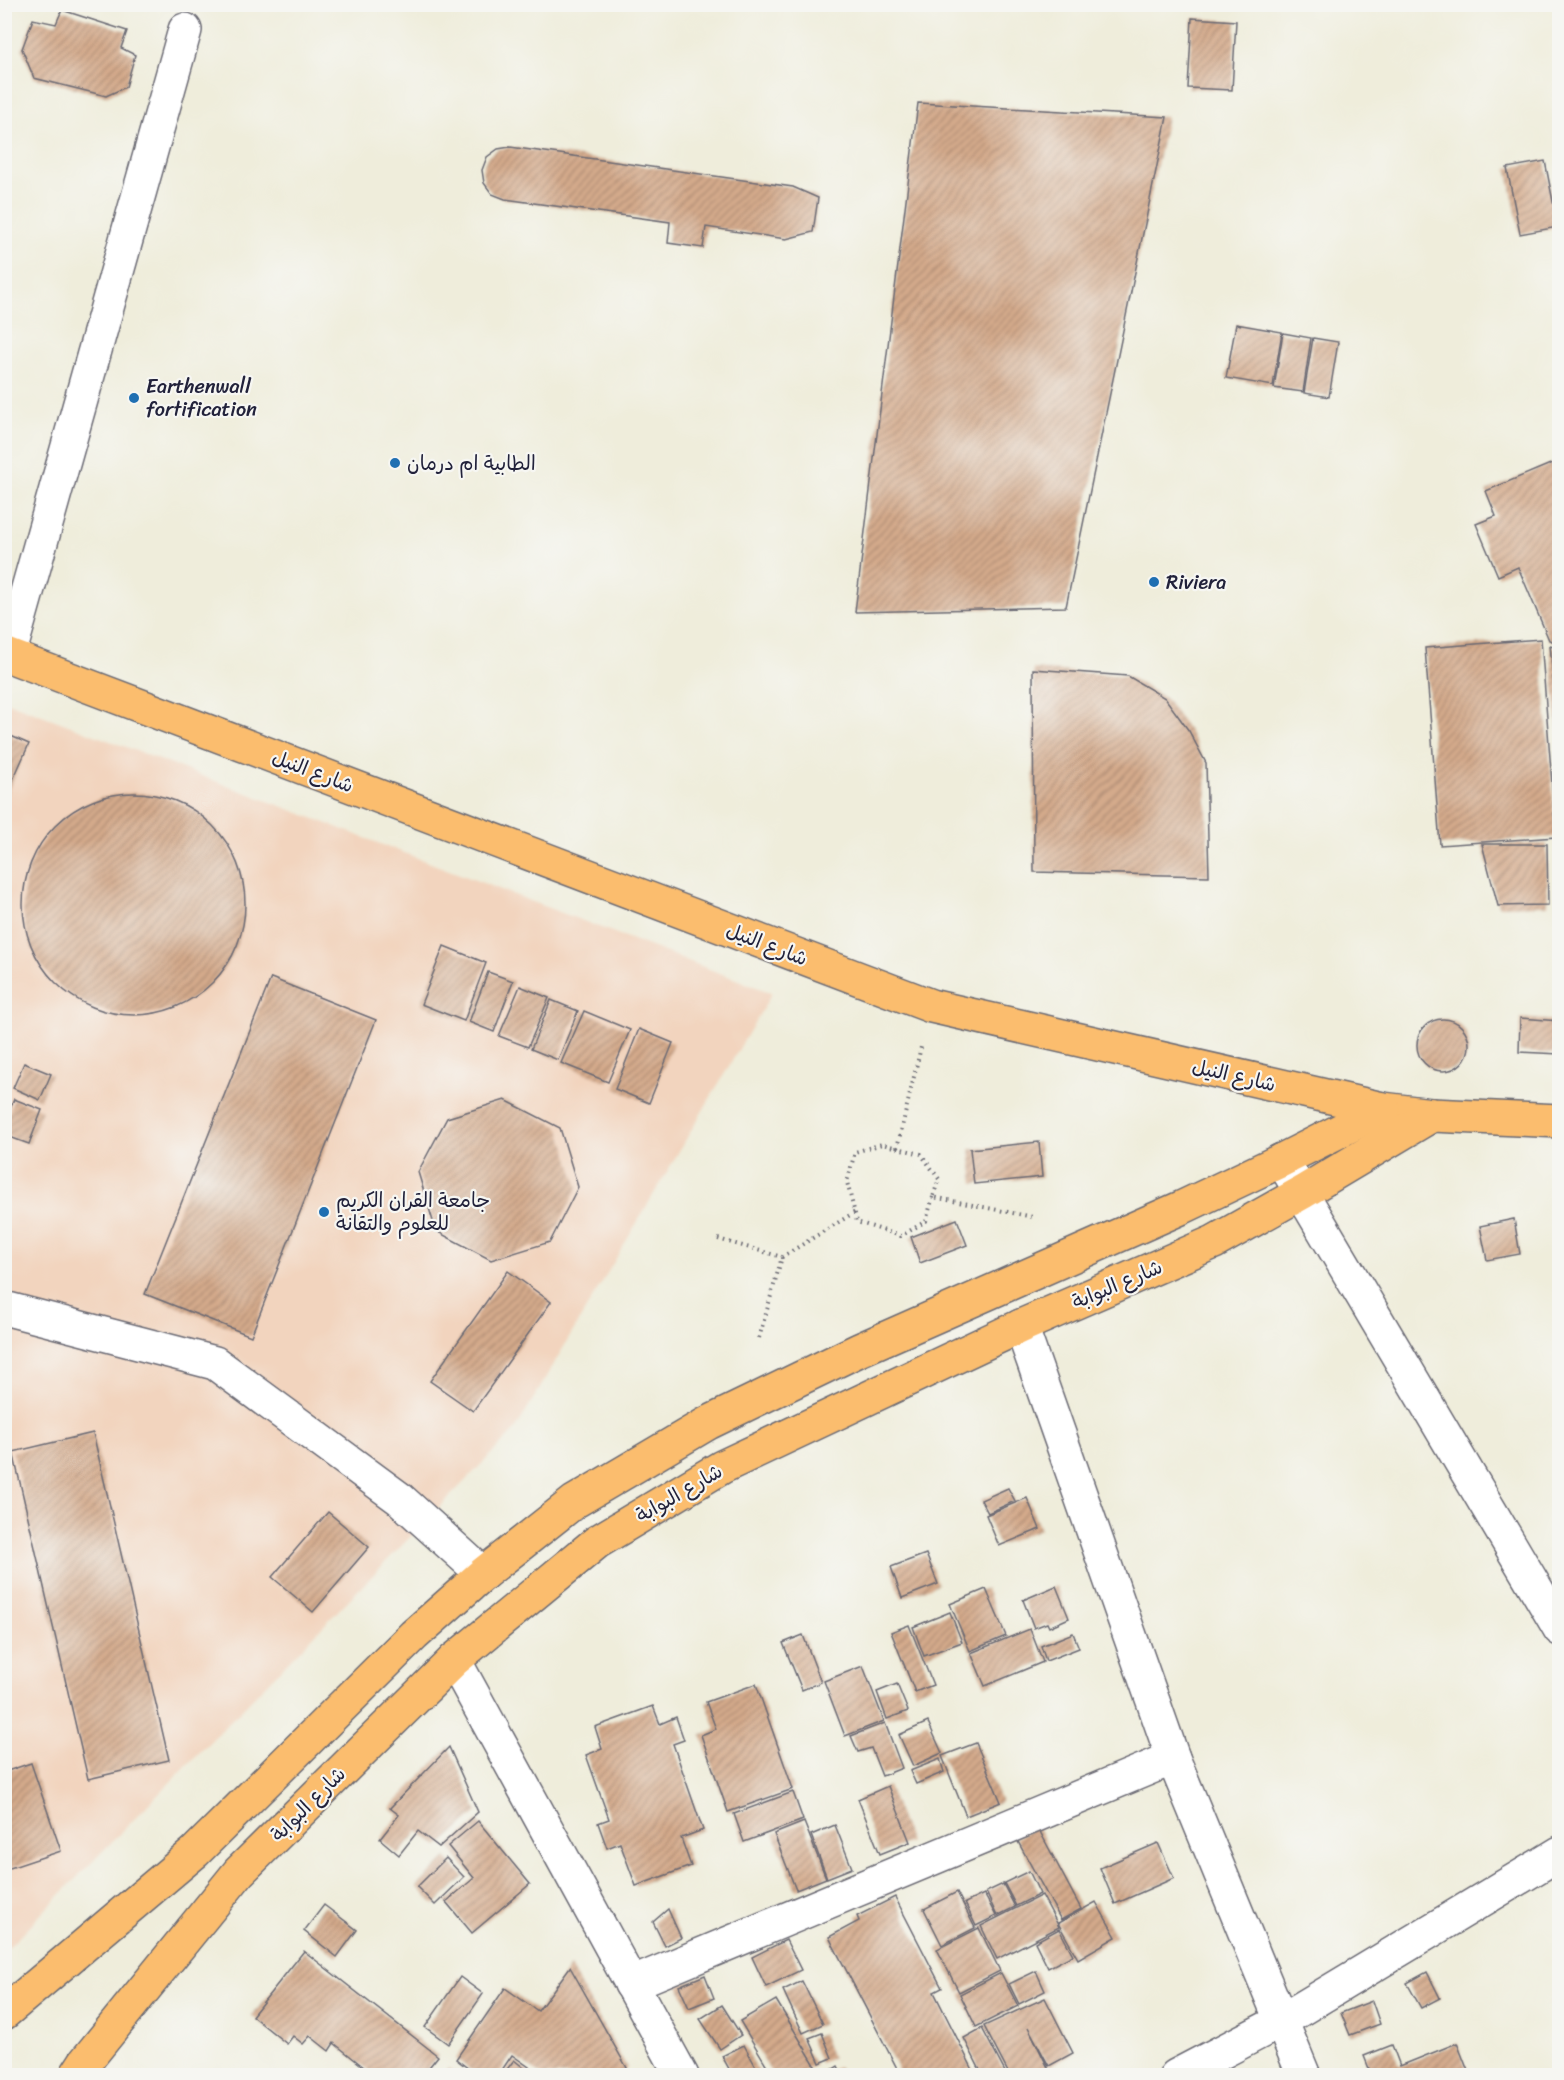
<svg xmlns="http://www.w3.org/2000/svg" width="1564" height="2080" font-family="Sriracha,'Playpen Sans Arabic',sans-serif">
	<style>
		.built { fill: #f2d4be }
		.building { fill: url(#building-hatch) }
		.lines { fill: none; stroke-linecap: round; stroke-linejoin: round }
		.minor-casing { stroke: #6a6973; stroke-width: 36 }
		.major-casing { stroke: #6a6973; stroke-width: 36 }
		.path { stroke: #6a6973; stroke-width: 4; stroke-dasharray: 1.5 4.5; stroke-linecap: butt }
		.minor { stroke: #fff; stroke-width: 33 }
		.major { stroke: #fbbd6e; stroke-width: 33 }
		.poi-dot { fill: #1f6fb2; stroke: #f6f6f2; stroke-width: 2 }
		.labels { text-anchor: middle; stroke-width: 4.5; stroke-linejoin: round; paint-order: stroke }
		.poi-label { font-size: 20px; fill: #22223b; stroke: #f6f6f2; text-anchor: start }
		.street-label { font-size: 20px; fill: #22223b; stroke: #f6f6f2 }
	</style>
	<defs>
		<pattern id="building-hatch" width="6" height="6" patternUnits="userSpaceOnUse" patternTransform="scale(1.5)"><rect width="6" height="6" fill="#d4aa8b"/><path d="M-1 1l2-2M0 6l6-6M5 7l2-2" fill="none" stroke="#ac8a73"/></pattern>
	</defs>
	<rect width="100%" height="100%" fill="#f6f6f2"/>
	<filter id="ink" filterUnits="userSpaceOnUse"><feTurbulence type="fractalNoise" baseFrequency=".0167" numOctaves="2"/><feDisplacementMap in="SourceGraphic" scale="12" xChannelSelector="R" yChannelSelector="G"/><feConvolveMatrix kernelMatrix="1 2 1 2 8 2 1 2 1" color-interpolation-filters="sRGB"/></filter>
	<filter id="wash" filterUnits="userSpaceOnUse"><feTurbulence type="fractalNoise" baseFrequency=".008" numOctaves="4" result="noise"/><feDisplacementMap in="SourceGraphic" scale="24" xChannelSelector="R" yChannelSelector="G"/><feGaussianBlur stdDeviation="1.35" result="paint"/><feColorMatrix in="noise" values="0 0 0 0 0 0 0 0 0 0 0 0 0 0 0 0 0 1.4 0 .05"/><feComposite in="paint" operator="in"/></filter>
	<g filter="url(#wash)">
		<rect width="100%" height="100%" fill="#efeddb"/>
		<polygon class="built" points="5,701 772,993 515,1430 5,1951"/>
		<g id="blocks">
			<g class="building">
				<polygon points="62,10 127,31 121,48 135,55 126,87 106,96 34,78 22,49 33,19 56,24"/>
				<polygon points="1192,18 1236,21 1232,90 1188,88"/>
				<polygon points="918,103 1167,117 1066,607 855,612"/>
				<polygon points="510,147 793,187 818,198 813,232 786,239 706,227 703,248 668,243 670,222 505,199 492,194 484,183 482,170 487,157 498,149"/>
				<polygon points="1545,161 1558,227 1520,234 1507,168"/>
				<polygon points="1236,324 1282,332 1273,386 1226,378"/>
				<polygon points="1283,333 1311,338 1303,392 1274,388"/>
				<polygon points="1313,338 1338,342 1329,397 1304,393"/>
				<polygon points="1560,460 1560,644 1549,640 1518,567 1498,576 1476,524 1496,516 1486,491"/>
				<polygon points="1541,639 1556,837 1440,845 1425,648"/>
				<polygon points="1550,645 1560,648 1560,728 1558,728"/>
				<polygon points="1033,669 1128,676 1165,698 1189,731 1206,763 1209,876 1034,872"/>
				<polygon points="4,733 29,744 4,800"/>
				<circle cx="134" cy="904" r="111"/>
				<polygon points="1482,844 1547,844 1548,905 1498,906"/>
				<polygon points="444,946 486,963 464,1021 421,1004"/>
				<polygon points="488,972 513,981 494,1032 469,1022"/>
				<polygon points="271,978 376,1020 251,1336 145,1294"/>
				<polygon points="520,986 549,998 528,1047 499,1036"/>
				<polygon points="551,1000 578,1011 558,1060 531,1049"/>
				<polygon points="584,1011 630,1030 608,1082 561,1063"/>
				<polygon points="1520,1018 1560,1021 1560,1054 1519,1052"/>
				<circle cx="1443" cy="1045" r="26"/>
				<polygon points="639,1029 673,1043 649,1103 615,1089"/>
				<polygon points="24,1063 51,1074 40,1100 13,1088"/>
				<polygon points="14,1099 42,1110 29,1144 4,1135 4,1125"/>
				<polygon points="505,1100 560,1128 578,1187 550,1242 491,1260 436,1231 418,1172 447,1118"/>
				<polygon points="1039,1142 1042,1177 974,1184 970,1149"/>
				<polygon points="957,1219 967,1245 920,1263 911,1237"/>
				<polygon points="1514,1219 1520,1254 1487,1260 1480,1226"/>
				<polygon points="508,1271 551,1302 473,1411 430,1381"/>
				<polygon points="93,1433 169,1760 88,1779 13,1452"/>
				<polygon points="1008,1488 1015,1501 988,1513 981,1500"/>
				<polygon points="1027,1498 1040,1529 999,1546 986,1515"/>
				<polygon points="328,1512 369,1547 313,1612 272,1577"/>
				<polygon points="926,1554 938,1584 902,1598 891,1567"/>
				<polygon points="1056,1586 1069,1618 1049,1627 1047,1623 1034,1628 1023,1600"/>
				<polygon points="986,1589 1006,1636 970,1651 950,1604"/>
				<polygon points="950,1612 962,1642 924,1656 913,1627"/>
				<polygon points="909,1625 933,1685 915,1692 891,1632"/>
				<polygon points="1030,1629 1043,1662 985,1686 971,1653"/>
				<polygon points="1073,1633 1079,1648 1046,1661 1041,1646"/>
				<polygon points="803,1635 821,1682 802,1690 783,1643"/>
				<polygon points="863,1666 884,1721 845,1736 824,1681"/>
				<polygon points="756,1684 793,1789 728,1812 701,1735 716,1729 706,1702"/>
				<polygon points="897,1684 908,1711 887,1719 877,1692"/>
				<polygon points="653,1706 660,1724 676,1717 684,1740 673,1744 703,1830 681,1838 691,1866 636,1886 620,1843 607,1848 598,1823 609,1819 586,1755 602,1749 595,1727"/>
				<polygon points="928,1722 942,1753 913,1766 899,1735"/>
				<polygon points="885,1723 902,1768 882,1776 871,1748 858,1752 851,1736"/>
				<polygon points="976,1743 1001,1802 966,1816 942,1756"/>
				<polygon points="449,1747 478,1812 439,1847 418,1831 399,1855 380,1839 399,1815 390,1808"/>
				<polygon points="940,1759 944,1772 916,1784 910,1771"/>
				<polygon points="31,1763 61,1851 4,1870 4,1772"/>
				<polygon points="888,1786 910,1842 880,1854 858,1799"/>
				<polygon points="793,1792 803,1820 744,1842 734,1814"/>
				<polygon points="478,1821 530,1884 472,1933 446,1902 474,1878 448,1846"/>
				<polygon points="804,1822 826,1878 796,1890 774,1834"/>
				<polygon points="835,1825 852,1868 827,1878 811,1835"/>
				<polygon points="1037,1826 1081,1909 1061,1920 1016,1838"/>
				<polygon points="1158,1843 1174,1878 1115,1904 1100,1868"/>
				<polygon points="446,1858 464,1877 435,1905 417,1887"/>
				<polygon points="1029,1871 1040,1894 1016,1906 1004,1883"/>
				<polygon points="1003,1884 1015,1907 997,1916 986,1892"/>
				<polygon points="957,1892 975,1928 942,1945 924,1909"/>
				<polygon points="984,1894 996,1916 976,1926 965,1903"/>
				<polygon points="1042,1895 1059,1927 997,1959 981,1926"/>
				<polygon points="895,1897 942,1988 934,1992 976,2076 901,2076 829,1937 859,1921 857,1916"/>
				<polygon points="1096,1902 1116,1937 1078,1959 1058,1923"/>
				<polygon points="324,1905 357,1930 337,1957 304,1931"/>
				<polygon points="668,1909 681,1938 665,1946 653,1922"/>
				<polygon points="979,1928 1000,1971 959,1992 937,1949"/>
				<polygon points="1059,1929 1073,1955 1048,1968 1035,1942"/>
				<polygon points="786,1940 801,1970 766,1987 752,1957"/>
				<polygon points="304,1951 438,2056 422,2076 375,2076 334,2043 329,2051 310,2036 303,2044 293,2036 287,2044 252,2016"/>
				<polygon points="570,1967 627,2068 621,2076 542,2076 512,2055 498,2076 478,2076 456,2059 505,1988 538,2011"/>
				<polygon points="1036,1971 1045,1991 1019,2004 1009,1984"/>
				<polygon points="1427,1972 1440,1998 1421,2008 1407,1983"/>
				<polygon points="1001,1973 1018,2006 976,2027 960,1994"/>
				<polygon points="705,1975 714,1998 689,2008 679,1986"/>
				<polygon points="460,1977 483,1994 448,2044 425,2027"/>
				<polygon points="802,1981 823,2024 803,2033 783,1990"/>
				<polygon points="1045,1998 1073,2053 1049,2066 1028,2027 1052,2076 1010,2076 984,2026"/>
				<polygon points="776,2000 815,2065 798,2076 773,2076 740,2021"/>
				<polygon points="1372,2001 1380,2024 1350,2035 1341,2013"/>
				<polygon points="722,2005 741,2035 720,2049 700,2019"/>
				<polygon points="982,2028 1007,2076 983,2076 964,2038"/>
				<polygon points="822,2033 832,2058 820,2063 809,2038"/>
				<polygon points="1457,2043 1470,2076 1372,2076 1364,2056 1392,2045 1400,2066"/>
				<polygon points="744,2045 761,2076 733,2076 722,2056"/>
				<polygon points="514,2060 534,2076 502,2076"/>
				<polygon points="838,2066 843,2076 822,2076"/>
				<polygon points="448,2068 460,2076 443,2076"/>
			</g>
		</g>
	</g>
	<g filter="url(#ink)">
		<use href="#blocks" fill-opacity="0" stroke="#6a6973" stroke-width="1.5"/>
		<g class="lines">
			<defs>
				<g id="minor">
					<polyline points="9,656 185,30"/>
					<polyline points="1282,1160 1560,1629"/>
					<polyline points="4,1308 215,1363 400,1499 483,1574"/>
					<polyline points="1021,1326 1173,1758 1304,2076"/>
					<polyline points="454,1660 682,2076"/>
					<polyline points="631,1984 1173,1758"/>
					<polyline points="1176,2076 1281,2021 1560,1853"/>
				</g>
				<g id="major">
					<polyline points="4,654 931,1006 1383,1109 1432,1115 1560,1121"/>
					<polyline points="4,2013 195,1852 414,1635 483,1574 574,1502 708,1423 859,1350 1183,1207 1282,1160 1383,1109"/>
					<polyline points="76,2076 85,2062 239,1872 454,1660 597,1542 722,1467 1021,1326 1214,1242 1303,1192 1432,1115"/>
				</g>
			</defs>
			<use href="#minor" class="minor-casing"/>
			<use href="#major" class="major-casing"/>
			<g class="path">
				<polyline points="897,1148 921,1047"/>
				<polyline points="933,1197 926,1221 901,1236 857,1222 847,1182 855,1152 882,1144 921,1154 939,1179 933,1197 1033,1217"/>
				<polyline points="718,1239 782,1257 855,1212"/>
				<polyline points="759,1338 782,1257"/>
			</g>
			<use href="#minor" class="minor"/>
			<use href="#major" class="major"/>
		</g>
	</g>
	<g class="poi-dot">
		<circle cx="134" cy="398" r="6"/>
		<circle cx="395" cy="463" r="6"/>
		<circle cx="1154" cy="582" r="6"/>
		<circle cx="324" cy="1212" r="6"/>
	</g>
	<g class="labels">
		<g class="poi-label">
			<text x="146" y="393">Earthenwall<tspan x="146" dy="23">fortification</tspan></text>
			<text x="407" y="470">الطابية ام درمان</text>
			<text x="1166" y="589">Riviera</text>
			<text x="336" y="1207">جامعة القران الكريم<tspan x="336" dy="23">للعلوم والتقانة</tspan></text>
		</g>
		<g class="street-label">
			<text transform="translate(313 771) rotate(21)" y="7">شارع النيل</text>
			<text transform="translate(767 944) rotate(21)" y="7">شارع النيل</text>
			<text transform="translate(1234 1075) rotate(13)" y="7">شارع النيل</text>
			<text transform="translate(1117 1284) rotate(-23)" y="7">شارع البوابة</text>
			<text transform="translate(679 1493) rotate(-30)" y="7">شارع البوابة</text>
			<text transform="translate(308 1804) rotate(-45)" y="7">شارع البوابة</text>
		</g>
	</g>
	<rect width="1564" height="2080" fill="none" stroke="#f6f6f2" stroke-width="24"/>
</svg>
